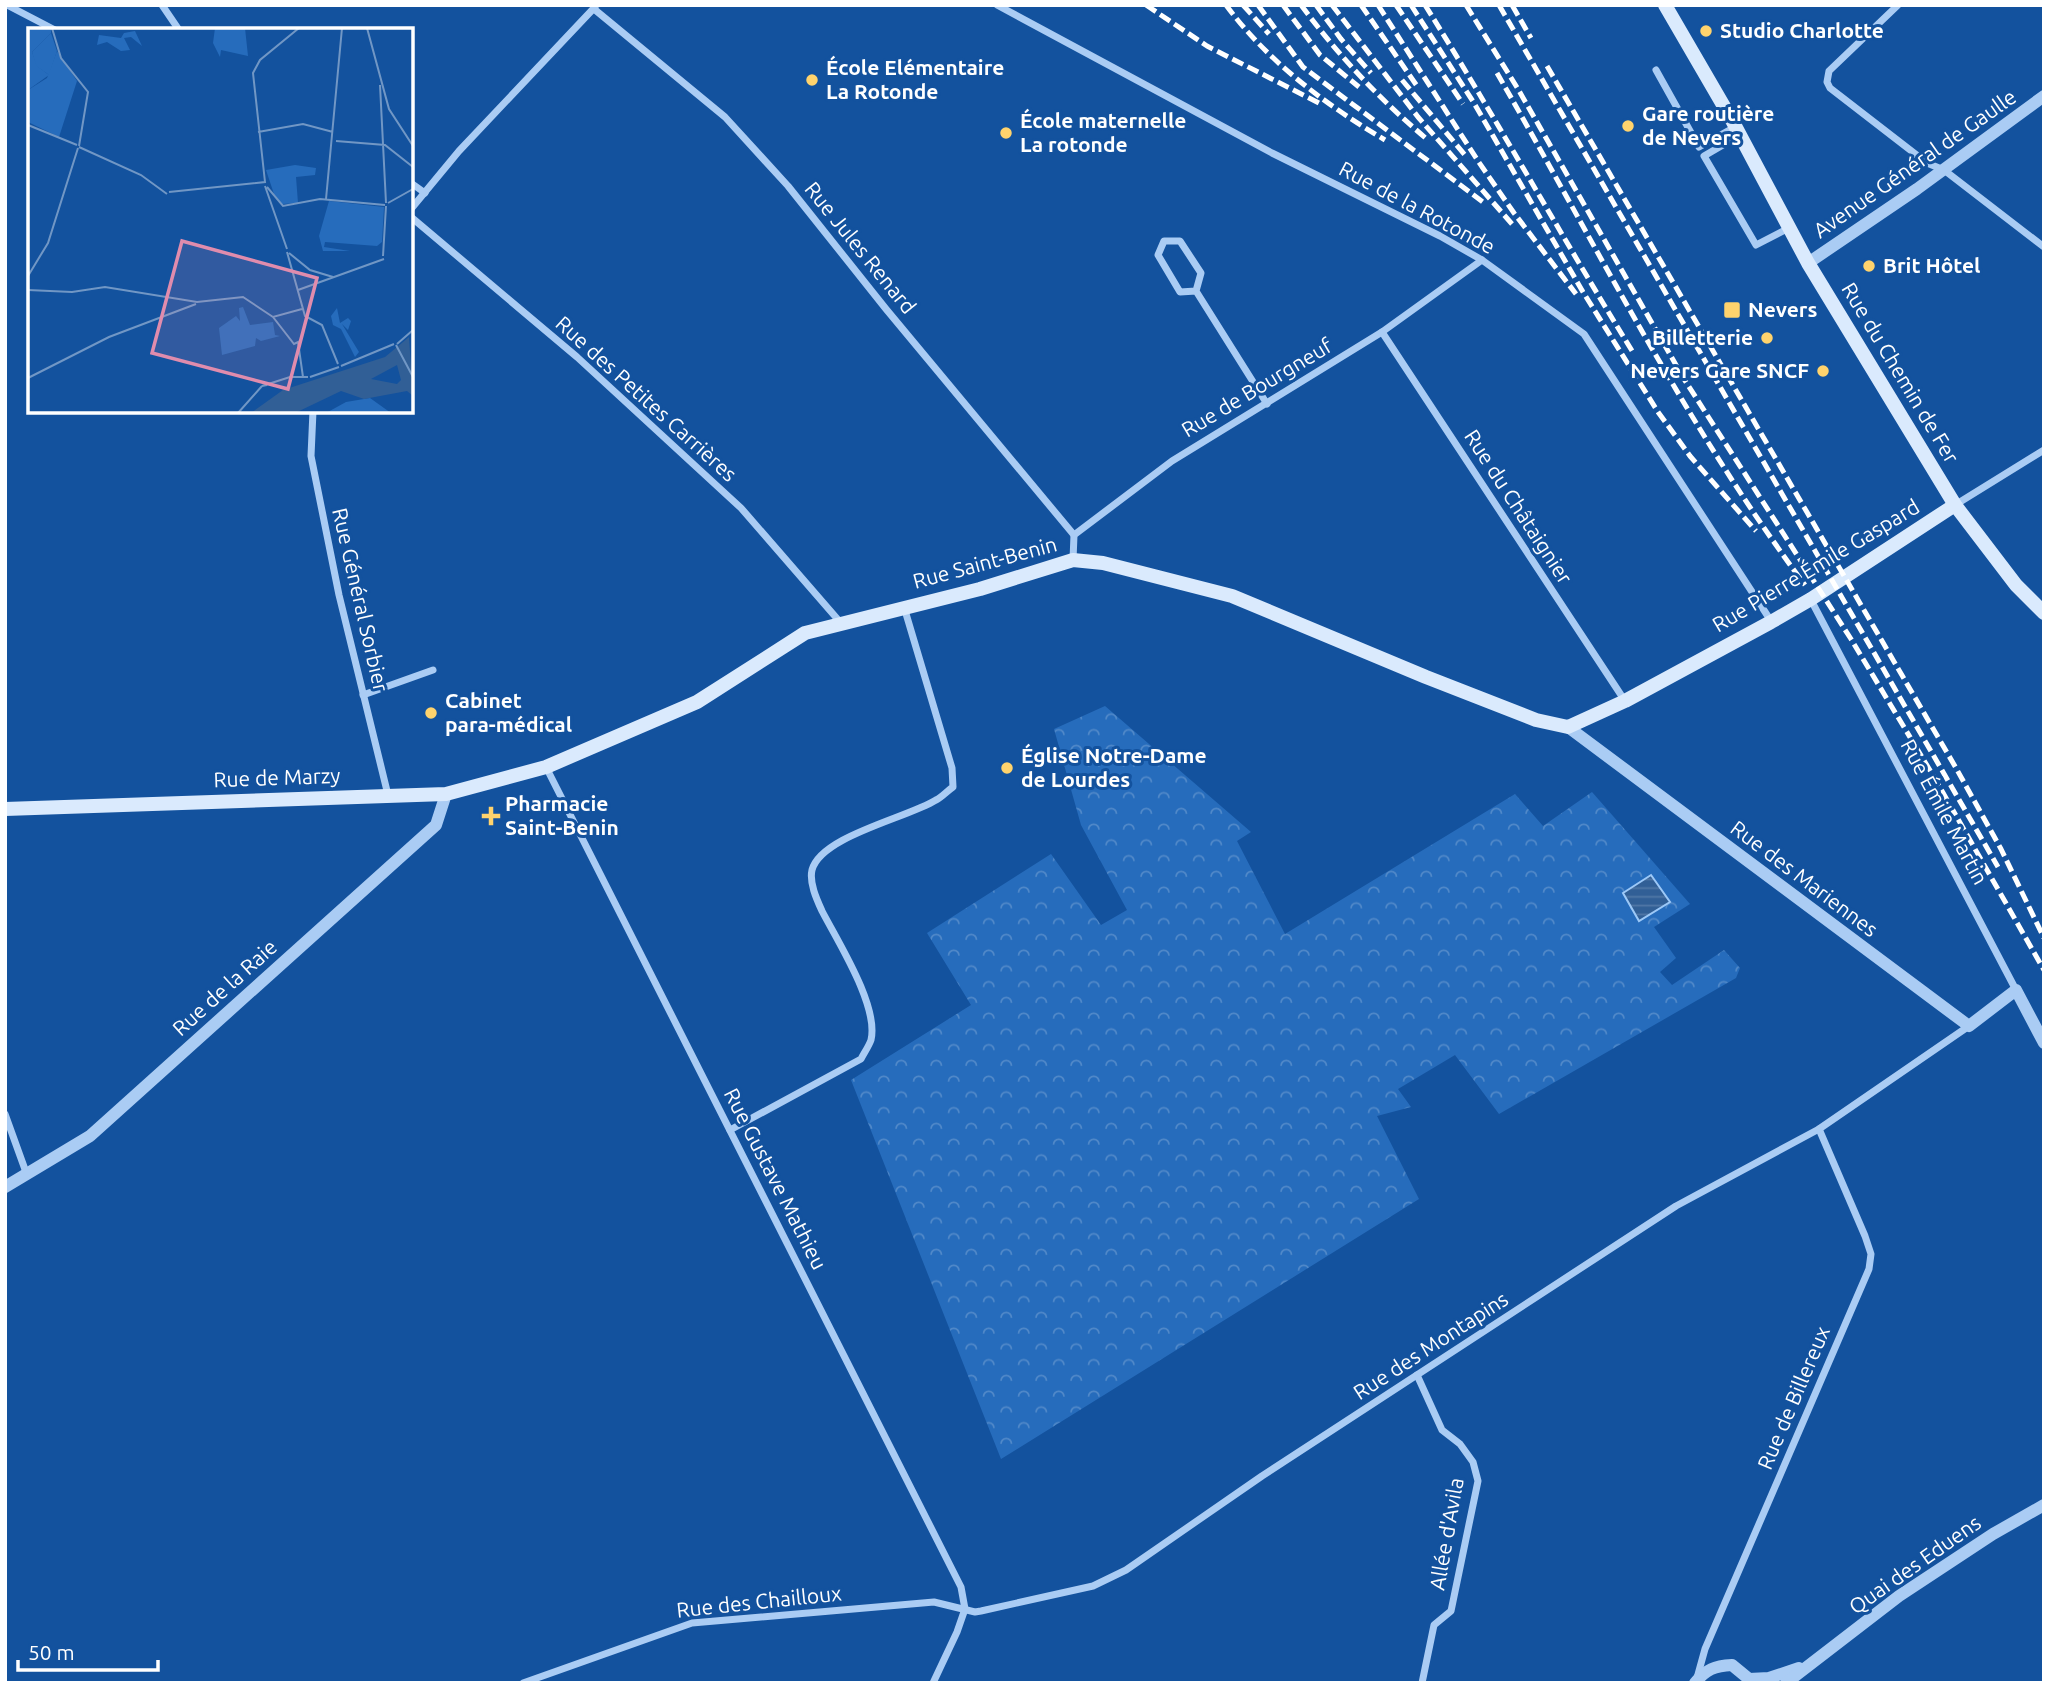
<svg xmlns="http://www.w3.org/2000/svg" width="2049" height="1688" font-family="Ubuntu,sans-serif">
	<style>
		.park { fill: url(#park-crowns) }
		.water { fill: url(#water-rules); stroke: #9cc8f7; stroke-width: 2 }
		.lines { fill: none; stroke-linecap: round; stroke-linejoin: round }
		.minor { stroke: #aaccf4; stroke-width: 7 }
		.tertiary { stroke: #aaccf4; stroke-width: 12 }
		.secondary { stroke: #daeafd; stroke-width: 14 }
		.rail { stroke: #fff; stroke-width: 5; stroke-dasharray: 12 5; stroke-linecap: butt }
		.poi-dot { fill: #ffd36d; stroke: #13529e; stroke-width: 2.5 }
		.labels { text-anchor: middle; stroke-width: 6; stroke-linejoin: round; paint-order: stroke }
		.poi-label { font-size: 21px; font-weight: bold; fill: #fff; stroke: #13529e; text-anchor: start }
		.street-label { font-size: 21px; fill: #fff; stroke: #13529e }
		.inset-road { fill: none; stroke: #7197c5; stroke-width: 2 }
		.view { fill: #e08cad; fill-opacity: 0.15; stroke: #e08cad; stroke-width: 3.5 }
		.inset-edge { fill: none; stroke: #fff; stroke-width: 3.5 }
	</style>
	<defs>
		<pattern id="park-crowns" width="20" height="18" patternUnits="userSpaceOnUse" patternTransform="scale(1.75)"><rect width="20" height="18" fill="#266cbc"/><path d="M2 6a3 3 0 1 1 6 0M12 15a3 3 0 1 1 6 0" fill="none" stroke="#5189c9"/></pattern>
		<pattern id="water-rules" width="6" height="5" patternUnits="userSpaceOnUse" patternTransform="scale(1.75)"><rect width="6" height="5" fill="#315f96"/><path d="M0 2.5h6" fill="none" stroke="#5077a6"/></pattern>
	</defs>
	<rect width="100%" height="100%" fill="#13529e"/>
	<polygon class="park" points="1105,706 1251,832 1237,841 1285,934 1515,794 1543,826 1592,792 1690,904 1654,927 1676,958 1660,972 1672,985 1724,950 1740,968 1736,978 1499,1114 1455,1055 1398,1089 1411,1107 1377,1116 1419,1199 1001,1459 851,1080 971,1005 927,933 1051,854 1101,925 1127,910 1081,825 1054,729"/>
	<polygon class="water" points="1651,875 1670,902 1639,921 1623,893"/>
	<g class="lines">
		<g class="minor">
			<polyline points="7,5 55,30"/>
			<polyline points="162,5 179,30"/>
			<polyline points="997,5 1272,153 1440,236 1482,260 1584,334 1771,621"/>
			<polyline points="1898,5 1829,71 1827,82 1830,88 1927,163 1944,170 2044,247"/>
			<polyline points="594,9 725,117 788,186 886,309 1074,535"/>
			<polyline points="1656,70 1699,147 1735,127"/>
			<polyline points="1740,135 1704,156 1756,245 1789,228"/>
			<polyline points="411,183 425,193"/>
			<polyline points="411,209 459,151 595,7"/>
			<polyline points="411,217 577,357 741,508 840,622"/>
			<polyline points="1196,291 1180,292 1158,255 1164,241 1180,241 1201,273 1196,291 1267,404"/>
			<polyline points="1382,332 1625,701"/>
			<polyline points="313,411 311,456 339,595 388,795"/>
			<polyline points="1955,505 2044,450"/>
			<polyline points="1073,560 1074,535 1172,461 1382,332 1482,260"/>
			<polyline points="1811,600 2016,990"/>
			<polyline points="363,695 433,670"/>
			<polyline points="546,767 961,1587 965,1609 957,1632 933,1683"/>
			<polyline points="5,1114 27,1175"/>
			<path d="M730,1130L861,1059C864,1053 869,1046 871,1040C879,1006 838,942 822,911C817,900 809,883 812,870C821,836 907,818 936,800C942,797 947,791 953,787L952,768L904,607"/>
			<polyline points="1417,1375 1442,1430 1460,1444 1473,1462 1478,1481 1451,1611 1434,1625 1422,1683"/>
			<polyline points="1697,1678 1705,1649 1869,1269 1871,1254 1865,1236 1819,1129"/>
			<polyline points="523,1683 692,1623 934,1602 975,1612 981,1611 1093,1586 1126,1570 1262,1476 1676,1206 1819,1129 1969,1026"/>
		</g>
		<g class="tertiary">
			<polyline points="1808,263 1917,189 2044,96"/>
			<polyline points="1568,727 1969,1026 2016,990 2044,1043"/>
			<polyline points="5,1187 90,1136 436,825 446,794"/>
			<polyline points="1749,1679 1769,1678 1799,1668"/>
			<path d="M1695,1683C1706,1669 1715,1666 1732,1665L1749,1679L1750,1683"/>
			<polyline points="1786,1683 1899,1596 1993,1534 2044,1505"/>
		</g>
		<g class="secondary">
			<polyline points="1665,5 1733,122 1808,263 1955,505 2016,585 2044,613"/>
			<polyline points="5,809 446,794 546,767 697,702 805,633 980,589 1073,560 1103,563 1232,596 1426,677 1536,720 1568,727 1625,701 1771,622 1811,599 1955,505"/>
		</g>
		<g class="rail">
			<polyline points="1146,5 1207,46 1319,103"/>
			<path d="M1226,5C1267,61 1326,105 1385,140"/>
			<polyline points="1243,5 1269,34"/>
			<polyline points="1258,5 1303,67 1483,202"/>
			<polyline points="1283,5 1320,55 1359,87"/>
			<path d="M1301,5C1338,55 1380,100 1428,140"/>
			<polyline points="1316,5 1341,39 1371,73"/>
			<polyline points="1332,5 1418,117 1512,224"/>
			<polyline points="1361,5 1417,86"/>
			<polyline points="1378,5 1478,161 1514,213 1576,294"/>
			<polyline points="1396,5 1463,104"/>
			<polyline points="1411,5 1474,103 1583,292 1658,412 1690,456 1756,531"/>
			<path d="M1425,5C1497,120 1563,239 1634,354"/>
			<polyline points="1466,5 1518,89 1684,379 1851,639 1934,777 2044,970"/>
			<polyline points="1499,5 1998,867"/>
			<polyline points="1512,5 1531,38"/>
			<polyline points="1547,66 1956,768 2001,849 2044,938"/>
			<path d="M1497,73C1596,245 1686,426 1805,585"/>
			<polyline points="1402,80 1465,155"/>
		</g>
	</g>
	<g class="poi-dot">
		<circle cx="1706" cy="31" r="7"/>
		<circle cx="812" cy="80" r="7"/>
		<circle cx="1628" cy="126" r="7"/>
		<circle cx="1006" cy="133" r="7"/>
		<circle cx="1869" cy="266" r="7"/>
		<rect x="1723" y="301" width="18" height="18" rx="3.5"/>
		<circle cx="1767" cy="338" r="7"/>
		<circle cx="1823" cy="371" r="7"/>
		<circle cx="431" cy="713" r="7"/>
		<circle cx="1007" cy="768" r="7"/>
		<path d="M487.5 805.5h7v7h7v7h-7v7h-7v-7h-7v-7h7z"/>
	</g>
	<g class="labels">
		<g class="poi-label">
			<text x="1720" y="38">Studio Charlotte</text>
			<text x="826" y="75">École Elémentaire<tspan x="826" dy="24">La Rotonde</tspan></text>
			<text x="1642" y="121">Gare routière<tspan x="1642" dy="24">de Nevers</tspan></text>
			<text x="1020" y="128">École maternelle<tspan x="1020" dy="24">La rotonde</tspan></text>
			<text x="1883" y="273">Brit Hôtel</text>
			<text x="1748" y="317">Nevers</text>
			<text x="1753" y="345" text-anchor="end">Billetterie</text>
			<text x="1809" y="378" text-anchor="end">Nevers Gare SNCF</text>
			<text x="445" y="708">Cabinet<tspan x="445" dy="24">para-médical</tspan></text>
			<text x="1021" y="763">Église Notre-Dame<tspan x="1021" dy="24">de Lourdes</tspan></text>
			<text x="505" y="811">Pharmacie<tspan x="505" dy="24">Saint-Benin</tspan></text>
		</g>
		<g class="street-label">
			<text transform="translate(1915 164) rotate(-35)" y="7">Avenue Général de Gaulle</text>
			<text transform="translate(1417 208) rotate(28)" y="7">Rue de la Rotonde</text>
			<text transform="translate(860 248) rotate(51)" y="7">Rue Jules Renard</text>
			<text transform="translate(1900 373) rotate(59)" y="7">Rue du Chemin de Fer</text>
			<text transform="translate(1257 388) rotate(-31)" y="7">Rue de Bourgneuf</text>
			<text transform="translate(646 399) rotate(42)" y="7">Rue des Petites Carrières</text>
			<text transform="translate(1518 507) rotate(57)" y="7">Rue du Châtaignier</text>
			<text transform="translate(985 563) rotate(-15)" y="7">Rue Saint-Benin</text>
			<text transform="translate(1816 566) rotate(-31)" y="7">Rue Pierre Émile Gaspard</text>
			<text transform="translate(360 600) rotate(77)" y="7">Rue Général Sorbier</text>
			<text transform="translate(277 778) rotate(-2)" y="7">Rue de Marzy</text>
			<text transform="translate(1944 812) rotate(62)" y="7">Rue Émile Martin</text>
			<text transform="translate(1804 879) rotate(37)" y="7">Rue des Mariennes</text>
			<text transform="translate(225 988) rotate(-42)" y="7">Rue de la Raie</text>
			<text transform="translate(775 1179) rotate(63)" y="7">Rue Gustave Mathieu</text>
			<text transform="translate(1431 1346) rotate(-33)" y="7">Rue des Montapins</text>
			<text transform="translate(1794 1398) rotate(-67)" y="7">Rue de Billereux</text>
			<text transform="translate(1447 1534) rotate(-80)" y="7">Allée d'Avila</text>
			<text transform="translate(1915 1565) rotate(-35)" y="7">Quai des Eduens</text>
			<text transform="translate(759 1602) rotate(-6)" y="7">Rue des Chailloux</text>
		</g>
	</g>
	<g transform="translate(28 28)">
		<rect width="385" height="385" fill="#13529e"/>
		<path d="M23,5L29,23L21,47L8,38L4,24ZM342,370L363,385H298L318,374Z" fill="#266cbc"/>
		<path d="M0,0H23V5L4,24L9,38L21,47L0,62ZM107,3L114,18L103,9L96,10L102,22L93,23L79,14L69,17L71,7L93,10L96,5Z" fill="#266cbc"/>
		<path d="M29,23L49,53L31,109L0,94V62L19,50Z" fill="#266cbc"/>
		<path d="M267,137L288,140L287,147L268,149L270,175L254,176L246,166L238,142ZM301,173L356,179L354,214L349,218L297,214L296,219L322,223H295L291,208ZM215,279L222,297L245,294L247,307L252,308L233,313L228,310L227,318L194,327L191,300L208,288L212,293L211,280ZM309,280L312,295L320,290L323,293L320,302L314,296L331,324L327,329L313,301L305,297L303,288Z" fill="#266cbc"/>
		<path d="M187,0H217L220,28L193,22L192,29L185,15Z" fill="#266cbc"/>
		<path d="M381,309L385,368L379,363L336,371L313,363L267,385H223L255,362L357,329ZM369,337L373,352L369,356L343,351Z" fill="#315f96" fill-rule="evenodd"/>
		<path class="inset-road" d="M24,0L33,30L60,64L51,118M339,0L361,81L385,118M352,57L358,175M0,97L49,117M230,104L275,96L305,104M308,113L357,117L385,139M51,119L113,147L139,166M237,158L259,221M239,159L255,178L292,171L357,177M141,164L237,154L225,45L232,32L271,0M298,171L314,0M360,175L385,161M259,224L277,288L294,297L310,336M261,225L282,242L305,249M355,228L358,178M0,248L20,215L50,120M0,262L44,264L77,259L169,274L215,269L245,289L274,281M270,262L356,231M245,289L266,316L270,314L275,349M369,316L385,302M368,317L385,349M313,338L366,316M282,349L311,339M0,350L81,309L168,276M239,357L234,358L262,349H280M210,385L234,358"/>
		<path class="view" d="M154,213L289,250L260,361L124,325Z"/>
		<rect width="385" height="385" class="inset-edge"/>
	</g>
	<rect width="2049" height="1688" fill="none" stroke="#ffffff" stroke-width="14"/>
	<path d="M18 1660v10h140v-10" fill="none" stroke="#ffffff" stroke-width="3.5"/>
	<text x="28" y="1660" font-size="21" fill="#ffffff" stroke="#13529e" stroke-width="5" paint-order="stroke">50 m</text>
</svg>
